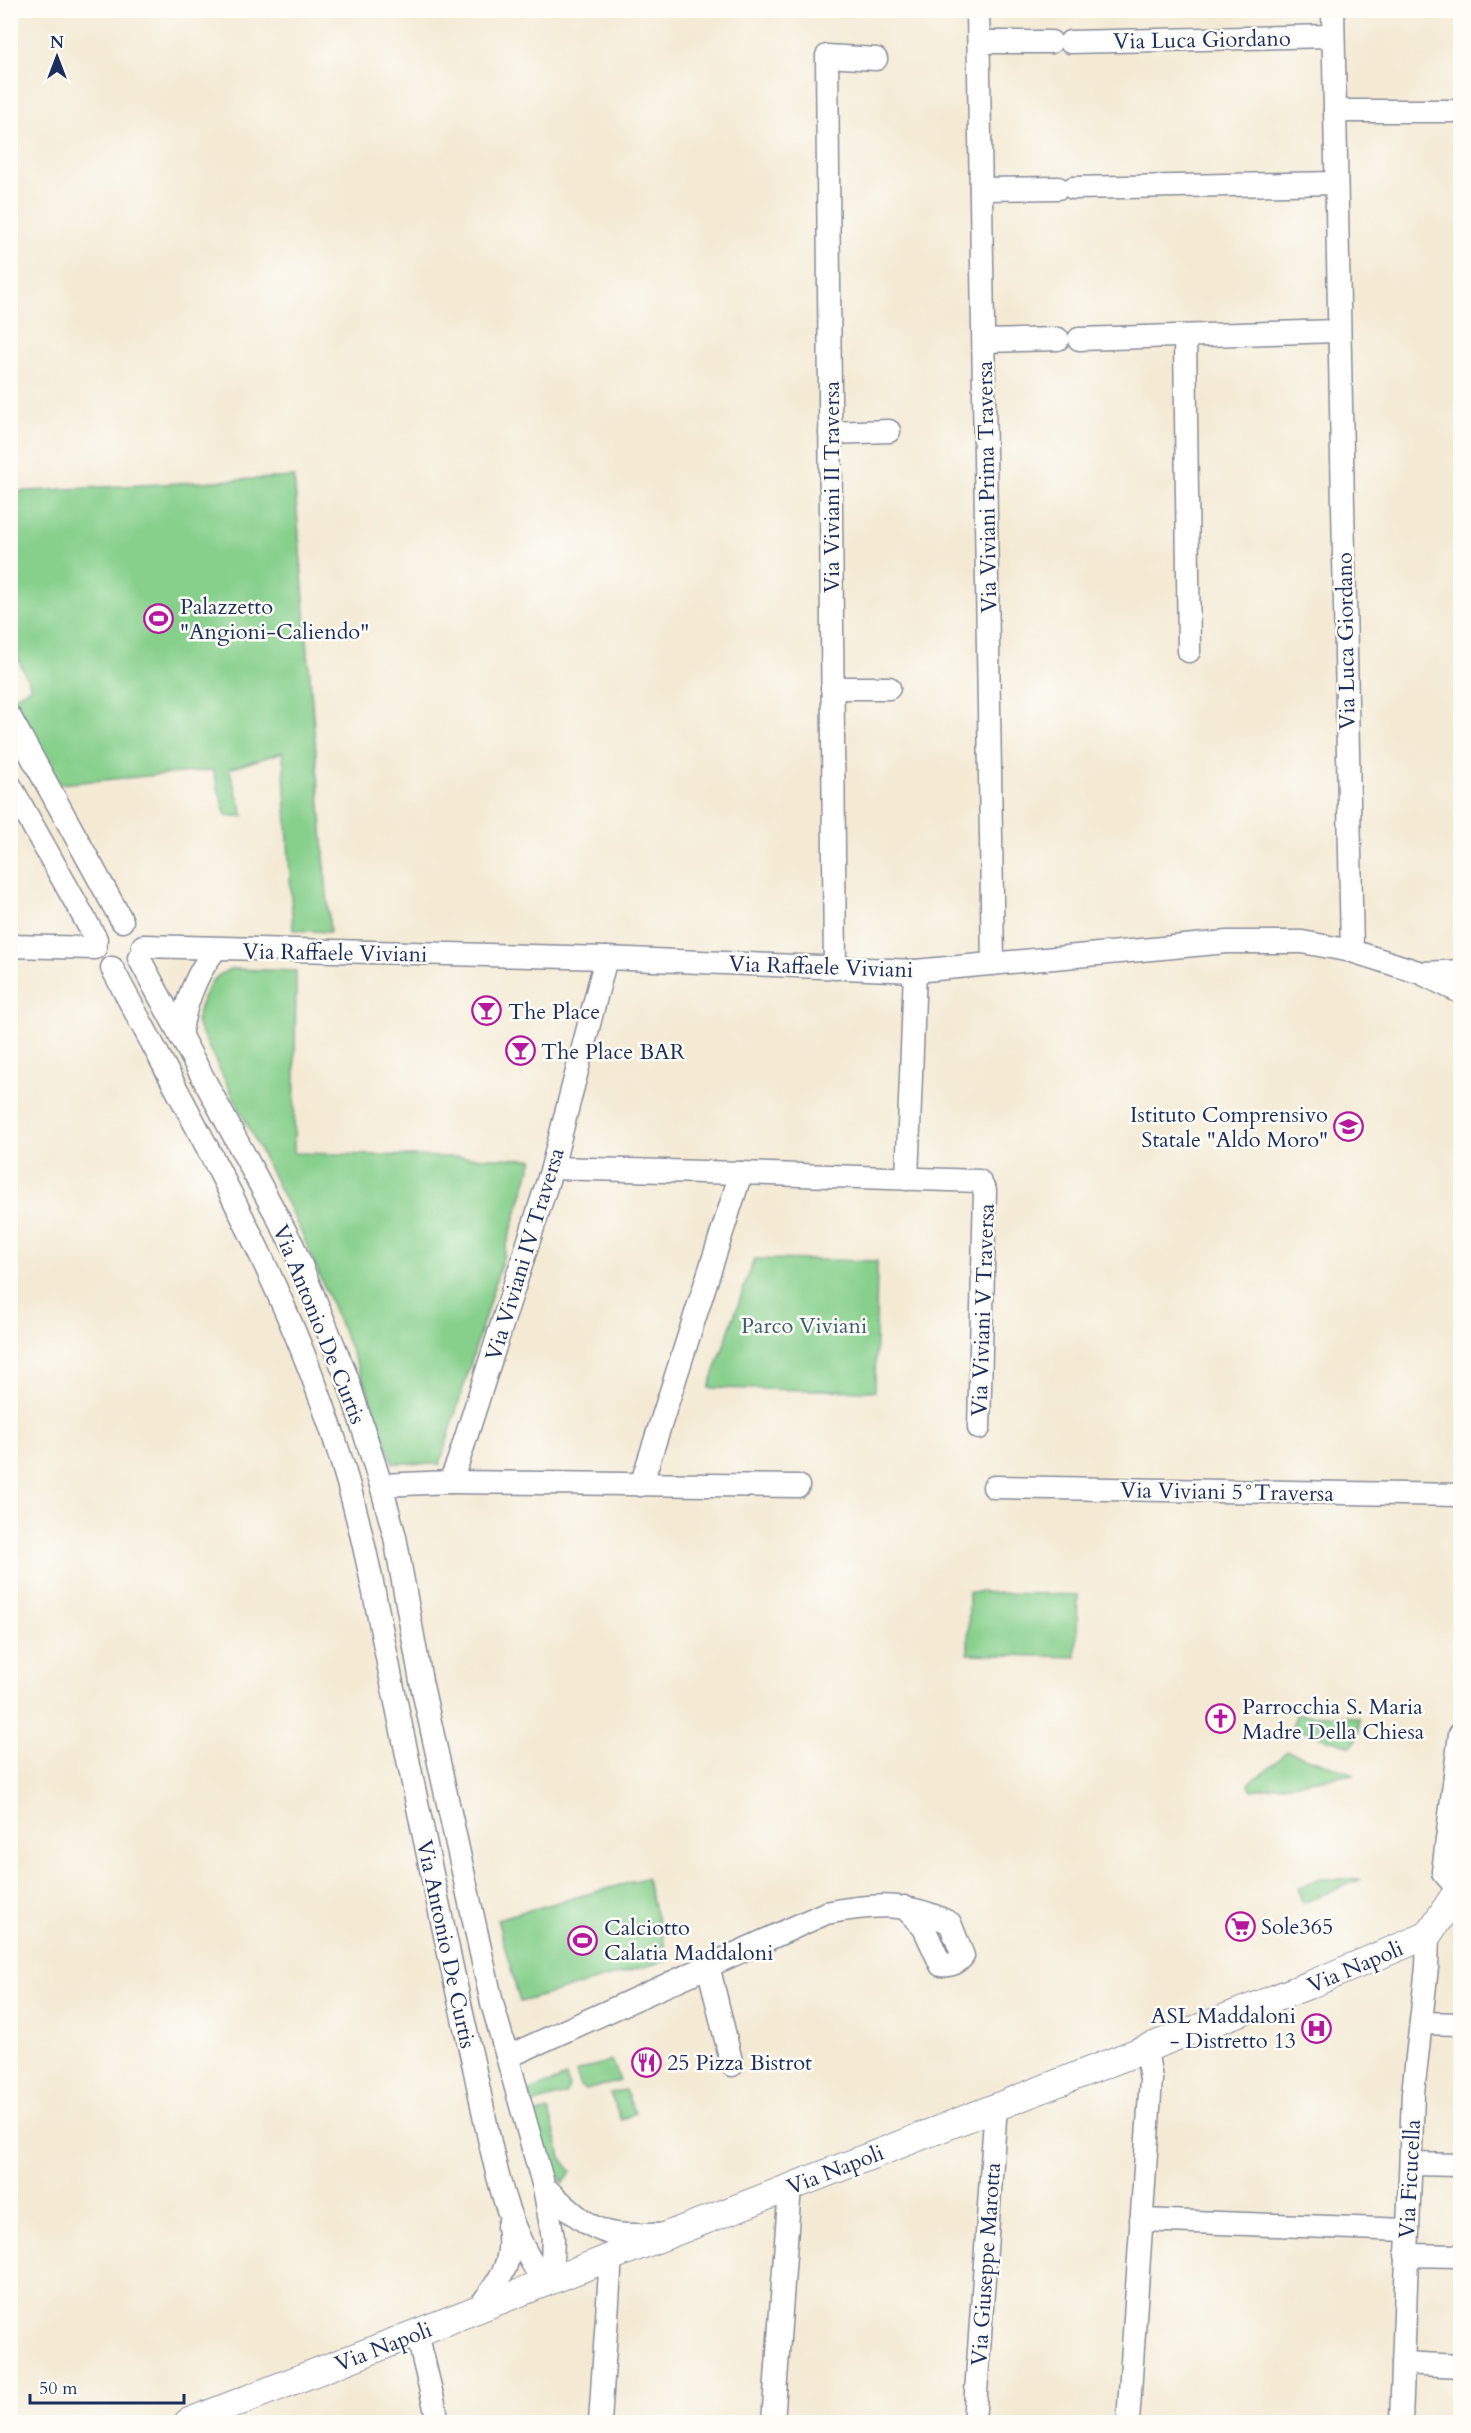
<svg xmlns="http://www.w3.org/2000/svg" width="1471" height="2433" font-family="Cardo,serif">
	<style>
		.green { fill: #87d08c; stroke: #518075; stroke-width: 1.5 }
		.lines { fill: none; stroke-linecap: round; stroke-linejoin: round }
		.minor-casing { stroke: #888c99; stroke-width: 25 }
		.major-casing { stroke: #888c99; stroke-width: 29 }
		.minor { stroke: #fff; stroke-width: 22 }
		.major { stroke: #fff; stroke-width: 27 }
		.labels { text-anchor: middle; stroke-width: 5; stroke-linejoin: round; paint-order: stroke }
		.street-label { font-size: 22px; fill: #1b2f5e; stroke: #fdfcf7 }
		.poi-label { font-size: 22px; fill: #1b2f5e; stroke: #fdfcf7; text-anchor: start }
		.park-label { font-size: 22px; fill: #3b5f6c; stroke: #fdfcf7 }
	</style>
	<rect width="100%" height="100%" fill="#fdfcf7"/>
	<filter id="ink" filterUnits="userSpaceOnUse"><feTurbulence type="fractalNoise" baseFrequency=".0167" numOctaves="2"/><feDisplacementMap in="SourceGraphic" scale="12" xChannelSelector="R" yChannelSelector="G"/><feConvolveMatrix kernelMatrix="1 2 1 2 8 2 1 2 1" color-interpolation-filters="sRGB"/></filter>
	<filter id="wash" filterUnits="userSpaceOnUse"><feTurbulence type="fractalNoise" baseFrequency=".008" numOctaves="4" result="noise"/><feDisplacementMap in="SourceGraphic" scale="24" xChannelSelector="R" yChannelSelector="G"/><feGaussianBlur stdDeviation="1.35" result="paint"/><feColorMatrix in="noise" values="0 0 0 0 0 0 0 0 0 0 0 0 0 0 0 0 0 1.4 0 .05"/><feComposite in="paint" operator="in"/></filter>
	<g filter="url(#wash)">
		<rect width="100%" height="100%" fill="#f4ead4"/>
		<g class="green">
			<polygon points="294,477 298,524 330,932 293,930 283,752 229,769 244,816 226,816 213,770 60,784 14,697 31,687 12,646 11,492"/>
			<path d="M231,969L296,971L294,1153L533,1159L440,1464L393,1463L370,1396L302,1234L196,1022C203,998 205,979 231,969Z"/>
			<polygon points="754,1259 877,1261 875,1391 709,1388"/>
			<polygon points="969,1592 1078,1595 1076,1657 968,1654"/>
			<path d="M1296,1715L1359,1717C1359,1727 1360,1740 1351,1746L1292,1728Z"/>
			<polygon points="1287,1751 1354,1774 1252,1790 1248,1783 1265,1772"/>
			<polygon points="646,1878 669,1960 520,2002 497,1919"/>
			<polygon points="1320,1879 1361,1879 1303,1903 1297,1889"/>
			<polygon points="612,2060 620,2081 586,2090 579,2085 576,2072"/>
			<polygon points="566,2077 569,2086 566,2094 531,2104 529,2091"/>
			<polygon points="625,2090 635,2113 621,2120 610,2093"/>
			<polygon points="549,2111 561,2157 571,2171 563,2183 544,2151 535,2115"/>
		</g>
	</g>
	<g filter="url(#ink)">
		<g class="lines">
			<defs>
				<g id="minor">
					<polyline points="978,10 993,964"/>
					<polyline points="1333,10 1352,951"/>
					<polyline points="979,42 1051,42"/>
					<polyline points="1070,42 1333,36"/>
					<polyline points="1335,111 1460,111"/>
					<polyline points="1073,188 1336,183"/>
					<polyline points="981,189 1058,188"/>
					<polyline points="1185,336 1189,651"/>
					<polyline points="1079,339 1338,331"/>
					<polyline points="984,341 1058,339"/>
					<polyline points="830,433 889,431"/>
					<polyline points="832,688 889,688"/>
					<polyline points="10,717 122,921"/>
					<polyline points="10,785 96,939"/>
					<polyline points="10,946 95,948"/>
					<polyline points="143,946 606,958 915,971 1227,942 1302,942 1352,951 1421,973 1460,992"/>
					<polyline points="139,958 293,1246 347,1378 381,1485 395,1537 421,1681 492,2003 544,2187 553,2238 552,2260 545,2282"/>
					<path d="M112,968C200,1135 296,1300 348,1483C367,1550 379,1619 393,1688C419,1811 444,1935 472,2058C489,2131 499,2223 545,2282"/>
					<polyline points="835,968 827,56 876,59"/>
					<polyline points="1425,973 1460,971"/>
					<path d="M180,1036C185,1004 195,974 216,949"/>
					<polyline points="552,1168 741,1173"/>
					<polyline points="907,1179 915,971"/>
					<polyline points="450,1482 798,1486"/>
					<polyline points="381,1485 450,1482 458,1462 552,1168 606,958"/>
					<polyline points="641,1485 741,1173 979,1181 985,1191 979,1428"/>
					<polyline points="994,1487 1460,1495"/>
					<polyline points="1459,1890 1443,1872 1460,1734"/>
					<polyline points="708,1965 732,2065"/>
					<polyline points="1421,2023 1460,2024"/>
					<path d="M507,2057L826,1913C871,1904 908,1901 950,1923L963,1956C957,1964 950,1966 941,1965L924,1928L904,1907"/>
					<polyline points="1411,2164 1460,2165"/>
					<path d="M544,2187C564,2204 584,2227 610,2233C626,2237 646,2234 662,2235"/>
					<polyline points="1141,2220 1406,2230"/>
					<polyline points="1406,2255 1460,2256"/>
					<path d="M478,2309C500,2279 514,2265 508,2226"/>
					<polyline points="417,2333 436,2412 435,2422"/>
					<polyline points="1403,2363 1460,2366"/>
					<polyline points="600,2422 611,2256"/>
					<polyline points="773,2422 790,2186"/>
					<polyline points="974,2422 996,2105"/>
					<polyline points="1128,2422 1151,2079 1146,2049"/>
					<polyline points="1401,2422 1413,2093 1427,1967 1428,1935"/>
				</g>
				<polyline id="major" points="188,2422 1309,1985 1428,1935 1460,1887"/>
			</defs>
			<use href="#minor" class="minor-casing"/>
			<use href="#major" class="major-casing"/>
			<use href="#minor" class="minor"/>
			<use href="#major" class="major"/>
		</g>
	</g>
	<defs>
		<symbol id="stadium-ring" viewBox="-11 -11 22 22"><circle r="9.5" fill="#fdfcf7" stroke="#b5179e" stroke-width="1.5"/><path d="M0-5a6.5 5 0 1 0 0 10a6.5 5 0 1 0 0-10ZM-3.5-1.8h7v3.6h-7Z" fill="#b5179e"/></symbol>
		<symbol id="bar-ring" viewBox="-11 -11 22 22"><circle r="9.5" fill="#fdfcf7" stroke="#b5179e" stroke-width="1.5"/><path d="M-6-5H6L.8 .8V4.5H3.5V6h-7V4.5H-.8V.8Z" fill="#b5179e"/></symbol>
		<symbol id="school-ring" viewBox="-11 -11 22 22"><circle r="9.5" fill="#fdfcf7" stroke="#b5179e" stroke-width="1.5"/><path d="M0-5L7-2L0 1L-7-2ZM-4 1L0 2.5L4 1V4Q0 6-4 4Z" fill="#b5179e"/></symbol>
		<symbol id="church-ring" viewBox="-11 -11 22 22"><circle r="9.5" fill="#fdfcf7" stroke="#b5179e" stroke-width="1.5"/><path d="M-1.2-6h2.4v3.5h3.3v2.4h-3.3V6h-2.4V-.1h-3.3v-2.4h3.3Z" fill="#b5179e"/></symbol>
		<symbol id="supermarket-ring" viewBox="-11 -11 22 22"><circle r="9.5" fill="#fdfcf7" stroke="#b5179e" stroke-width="1.5"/><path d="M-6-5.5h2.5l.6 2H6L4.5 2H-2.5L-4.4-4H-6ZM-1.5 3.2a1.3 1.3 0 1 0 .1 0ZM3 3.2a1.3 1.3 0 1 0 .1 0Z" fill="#b5179e"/></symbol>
		<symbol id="hospital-ring" viewBox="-11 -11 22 22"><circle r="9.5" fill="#fdfcf7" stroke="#b5179e" stroke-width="1.5"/><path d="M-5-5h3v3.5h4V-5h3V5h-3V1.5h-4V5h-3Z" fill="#b5179e"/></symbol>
		<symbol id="restaurant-ring" viewBox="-11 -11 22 22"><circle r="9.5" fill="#fdfcf7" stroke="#b5179e" stroke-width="1.5"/><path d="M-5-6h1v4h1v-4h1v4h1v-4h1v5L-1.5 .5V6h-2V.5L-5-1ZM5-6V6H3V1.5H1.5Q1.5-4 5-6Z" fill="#b5179e"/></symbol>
	</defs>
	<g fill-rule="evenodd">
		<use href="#stadium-ring" x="142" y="602" width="33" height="33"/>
		<use href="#bar-ring" x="470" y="994" width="33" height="33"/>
		<use href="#bar-ring" x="504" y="1034" width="33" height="33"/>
		<use href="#school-ring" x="1332" y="1110" width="33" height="33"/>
		<use href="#church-ring" x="1204" y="1702" width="33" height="33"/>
		<use href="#supermarket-ring" x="1224" y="1910" width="33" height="33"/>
		<use href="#stadium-ring" x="566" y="1924" width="33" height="33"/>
		<use href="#hospital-ring" x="1300" y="2012" width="33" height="33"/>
		<use href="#restaurant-ring" x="630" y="2046" width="33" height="33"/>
	</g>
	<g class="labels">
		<g class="street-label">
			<text transform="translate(1202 39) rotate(-1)" y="8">Via Luca Giordano</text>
			<text transform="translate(831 487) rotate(-90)" y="8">Via Viviani II Traversa</text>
			<text transform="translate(986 487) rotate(-91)" y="8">Via Viviani Prima Traversa</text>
			<text transform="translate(1345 641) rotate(-91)" y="8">Via Luca Giordano</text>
			<text transform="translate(335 952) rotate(1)" y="8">Via Raffaele Viviani</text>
			<text transform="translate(821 966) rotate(2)" y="8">Via Raffaele Viviani</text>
			<text transform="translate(524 1254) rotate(-73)" y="8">Via Viviani IV Traversa</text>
			<text transform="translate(982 1310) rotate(-88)" y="8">Via Viviani V Traversa</text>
			<text transform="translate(320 1324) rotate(68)" y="8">Via Antonio De Curtis</text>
			<text transform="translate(1227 1491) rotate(1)" y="8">Via Viviani 5°Traversa</text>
			<text transform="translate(447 1944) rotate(78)" y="8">Via Antonio De Curtis</text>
			<text transform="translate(1355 1966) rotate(-23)" y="8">Via Napoli</text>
			<text transform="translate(835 2169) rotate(-21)" y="8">Via Napoli</text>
			<text transform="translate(1409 2179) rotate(-87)" y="8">Via Ficucella</text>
			<text transform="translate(985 2264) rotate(-86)" y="8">Via Giuseppe Marotta</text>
			<text transform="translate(383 2346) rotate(-21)" y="8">Via Napoli</text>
		</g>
		<g class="poi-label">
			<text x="180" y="614">Palazzetto<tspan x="180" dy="25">"Angioni-Caliendo"</tspan></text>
			<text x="508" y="1019">The Place</text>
			<text x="541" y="1059">The Place BAR</text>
			<text x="1328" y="1122" text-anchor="end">Istituto Comprensivo<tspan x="1328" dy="25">Statale "Aldo Moro"</tspan></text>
			<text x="1242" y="1714">Parrocchia S. Maria<tspan x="1242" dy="25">Madre Della Chiesa</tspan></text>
			<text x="1261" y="1934">Sole365</text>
			<text x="604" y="1935">Calciotto<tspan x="604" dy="25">Calatia Maddaloni</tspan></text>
			<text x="1296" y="2023" text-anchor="end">ASL Maddaloni<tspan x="1296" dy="25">- Distretto 13</tspan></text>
			<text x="667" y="2070">25 Pizza Bistrot</text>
		</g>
		<g class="park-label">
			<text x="804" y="1333">Parco Viviani</text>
		</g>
	</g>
	<rect width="1471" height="2433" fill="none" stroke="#fdfcf7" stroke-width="36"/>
	<g transform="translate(57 57)" stroke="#fdfcf7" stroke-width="4.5" paint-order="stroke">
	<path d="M0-4.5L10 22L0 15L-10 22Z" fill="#1b2f5e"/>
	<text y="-9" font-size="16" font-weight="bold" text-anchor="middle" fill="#1b2f5e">N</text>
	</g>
	<path d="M30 2394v9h154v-9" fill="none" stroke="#1b2f5e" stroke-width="3"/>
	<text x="39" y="2394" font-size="18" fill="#1b2f5e" stroke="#fdfcf7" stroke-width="4.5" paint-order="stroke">50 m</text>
</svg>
